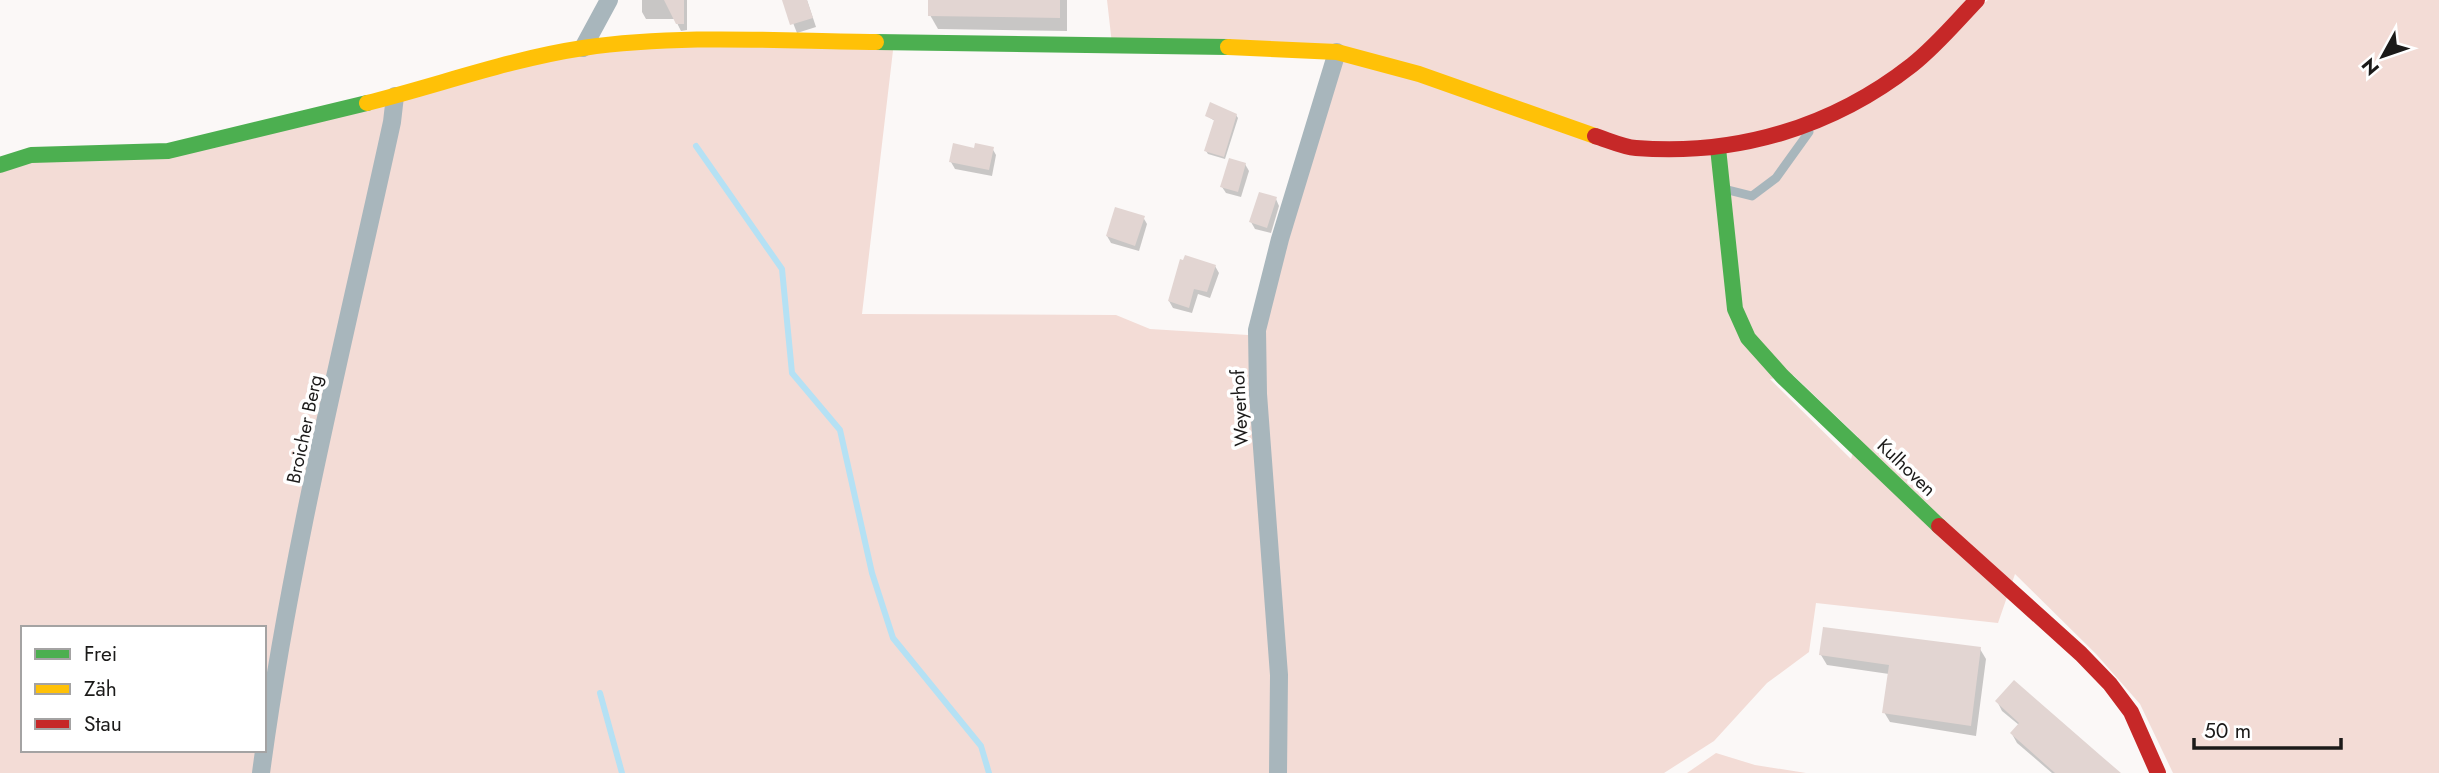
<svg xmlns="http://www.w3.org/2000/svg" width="2439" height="773" font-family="Jost,sans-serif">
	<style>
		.green { fill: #f3dcd6; fill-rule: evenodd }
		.shadow { fill: #0003 }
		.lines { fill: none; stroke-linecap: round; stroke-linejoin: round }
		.stream { stroke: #b5e1f4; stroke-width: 6 }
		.building { fill: #e2d5d2 }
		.lane { stroke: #a8b6bc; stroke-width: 9 }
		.street { stroke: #a8b6bc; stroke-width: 18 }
		.fast { stroke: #4caf50; stroke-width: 16 }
		.slow { stroke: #ffc107; stroke-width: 16 }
		.jam { stroke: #c62828; stroke-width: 16 }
		.labels { text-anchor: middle; stroke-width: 7; stroke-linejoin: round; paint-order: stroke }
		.street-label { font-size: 19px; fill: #1b1a19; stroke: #fff }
	</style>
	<rect width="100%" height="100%" fill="#fbf8f7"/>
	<g class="green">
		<path d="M1107,0H1966L1940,41L1988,0H2439V773H2173L2140,704L2096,654L2015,574L1998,623L1816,603L1809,652L1767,683L1714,741L1664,773H0V165L31,155L168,151L395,96L504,65L583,48L679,40L894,42L862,314L1116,315L1150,329L1248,335L1280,239L1337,52L1419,74L1476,93L1412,67L1321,44H1112ZM1793,375L1858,437L1851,459L1770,379ZM23,628H264V750H23Z"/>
		<polygon points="1716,753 1755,765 1806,773 1687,773"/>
	</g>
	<g class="shadow">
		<polygon points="642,0 687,0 687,30 681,31 675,19 646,19 642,12"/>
		<polygon points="784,0 807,0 816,27 797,33"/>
		<polygon points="930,0 1067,0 1067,31 938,29 930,15"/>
		<polygon points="1236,115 1238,118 1225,159 1208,154 1206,151 1215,121 1207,116"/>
		<polygon points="992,148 996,155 992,176 955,169 951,162 976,150"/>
		<polygon points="1245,164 1249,171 1241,197 1226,193 1222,187"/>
		<polygon points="1276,199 1279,206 1271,233 1255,229 1251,222"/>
		<polygon points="1143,217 1147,224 1139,251 1111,243 1107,236"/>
		<polygon points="1215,266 1219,273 1210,298 1198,294 1192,313 1173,308 1169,301"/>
		<polygon points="1980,649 1986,659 1976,736 1890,722 1884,712 1889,674 1827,665 1821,655"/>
		<polygon points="1997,701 2118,773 2052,773 2017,743 2012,734 2019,725 2002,711"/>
	</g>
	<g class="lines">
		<g class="stream">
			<polyline points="696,146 782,269 792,373 840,430 872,573 893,638 981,746 989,773"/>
			<polyline points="600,693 622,773"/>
		</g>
	</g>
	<g class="building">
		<polygon points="664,0 684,0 684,24 676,24"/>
		<polygon points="782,0 807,0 813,18 790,25"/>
		<polygon points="928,0 1060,0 1060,18 928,16"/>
		<polygon points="1210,102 1237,114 1224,157 1204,151 1214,120 1205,116"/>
		<polygon points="953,143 974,148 975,143 994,147 989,170 949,162"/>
		<polygon points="1229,158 1246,163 1238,192 1220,187"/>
		<polygon points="1259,192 1277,197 1267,228 1249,222"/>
		<polygon points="1115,207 1145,216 1135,246 1106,236"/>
		<polygon points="1185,255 1216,265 1207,292 1194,289 1189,308 1168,301 1180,259 1183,260"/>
		<polygon points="1823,627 1981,647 1971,726 1882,713 1889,665 1819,655"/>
		<polygon points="2014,680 2100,755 2121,773 2055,773 2010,733 2019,723 1995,701"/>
	</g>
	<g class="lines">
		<polyline class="lane" points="1724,189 1752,196 1776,178 1809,132"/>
		<g class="street">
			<polyline points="583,48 609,0"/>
			<path d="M261,773C290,554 345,338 392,122L395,96"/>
			<polyline points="1278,773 1279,675 1258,394 1257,330 1280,239 1337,52"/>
		</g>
		<g class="fast">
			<polyline points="876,42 1228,47"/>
			<polyline points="1718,148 1735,309 1748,338 1782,376 1939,526"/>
			<polyline points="0,165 31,155 168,151 367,103"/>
		</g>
		<g class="slow">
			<polyline points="1228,47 1337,52 1419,74 1595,136"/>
			<path d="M367,103C439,85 510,59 583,48C680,34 779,41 876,42"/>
		</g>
		<g class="jam">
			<path d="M1595,136C1608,140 1623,147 1636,148C1737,156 1833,127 1912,65C1936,46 1956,22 1977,0"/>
			<polyline points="1939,526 2081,654 2110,684 2131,712 2158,773"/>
		</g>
	</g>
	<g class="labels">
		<g class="street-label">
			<text transform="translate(1239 408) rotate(-93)" y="7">Weyerhof</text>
			<text transform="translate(304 429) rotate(-78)" y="7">Broicher Berg</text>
			<text transform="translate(1907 467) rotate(44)" y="7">Kulhoven</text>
		</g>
	</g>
	<rect x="21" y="626" width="245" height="126" fill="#ffffff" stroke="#a4a3a3" stroke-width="2"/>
	<rect x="35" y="649" width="35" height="10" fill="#4caf50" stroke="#a4a3a3" stroke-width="2"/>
	<text x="84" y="661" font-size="21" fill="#1b1a19">Frei</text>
	<rect x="35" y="684" width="35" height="10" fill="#ffc107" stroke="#a4a3a3" stroke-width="2"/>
	<text x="84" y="696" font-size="21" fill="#1b1a19">Zäh</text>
	<rect x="35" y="719" width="35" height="10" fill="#c62828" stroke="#a4a3a3" stroke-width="2"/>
	<text x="84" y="731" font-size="21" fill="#1b1a19">Stau</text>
	<g transform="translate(2383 56) rotate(230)" stroke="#ffffff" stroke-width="5" paint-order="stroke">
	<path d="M0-5L12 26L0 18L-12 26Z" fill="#1b1a19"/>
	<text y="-10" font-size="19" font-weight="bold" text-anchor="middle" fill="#1b1a19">N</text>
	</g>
	<path d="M2194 738v10h147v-10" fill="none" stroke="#1b1a19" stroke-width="3.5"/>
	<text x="2204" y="738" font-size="21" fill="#1b1a19" stroke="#ffffff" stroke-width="5" paint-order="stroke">50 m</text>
</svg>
